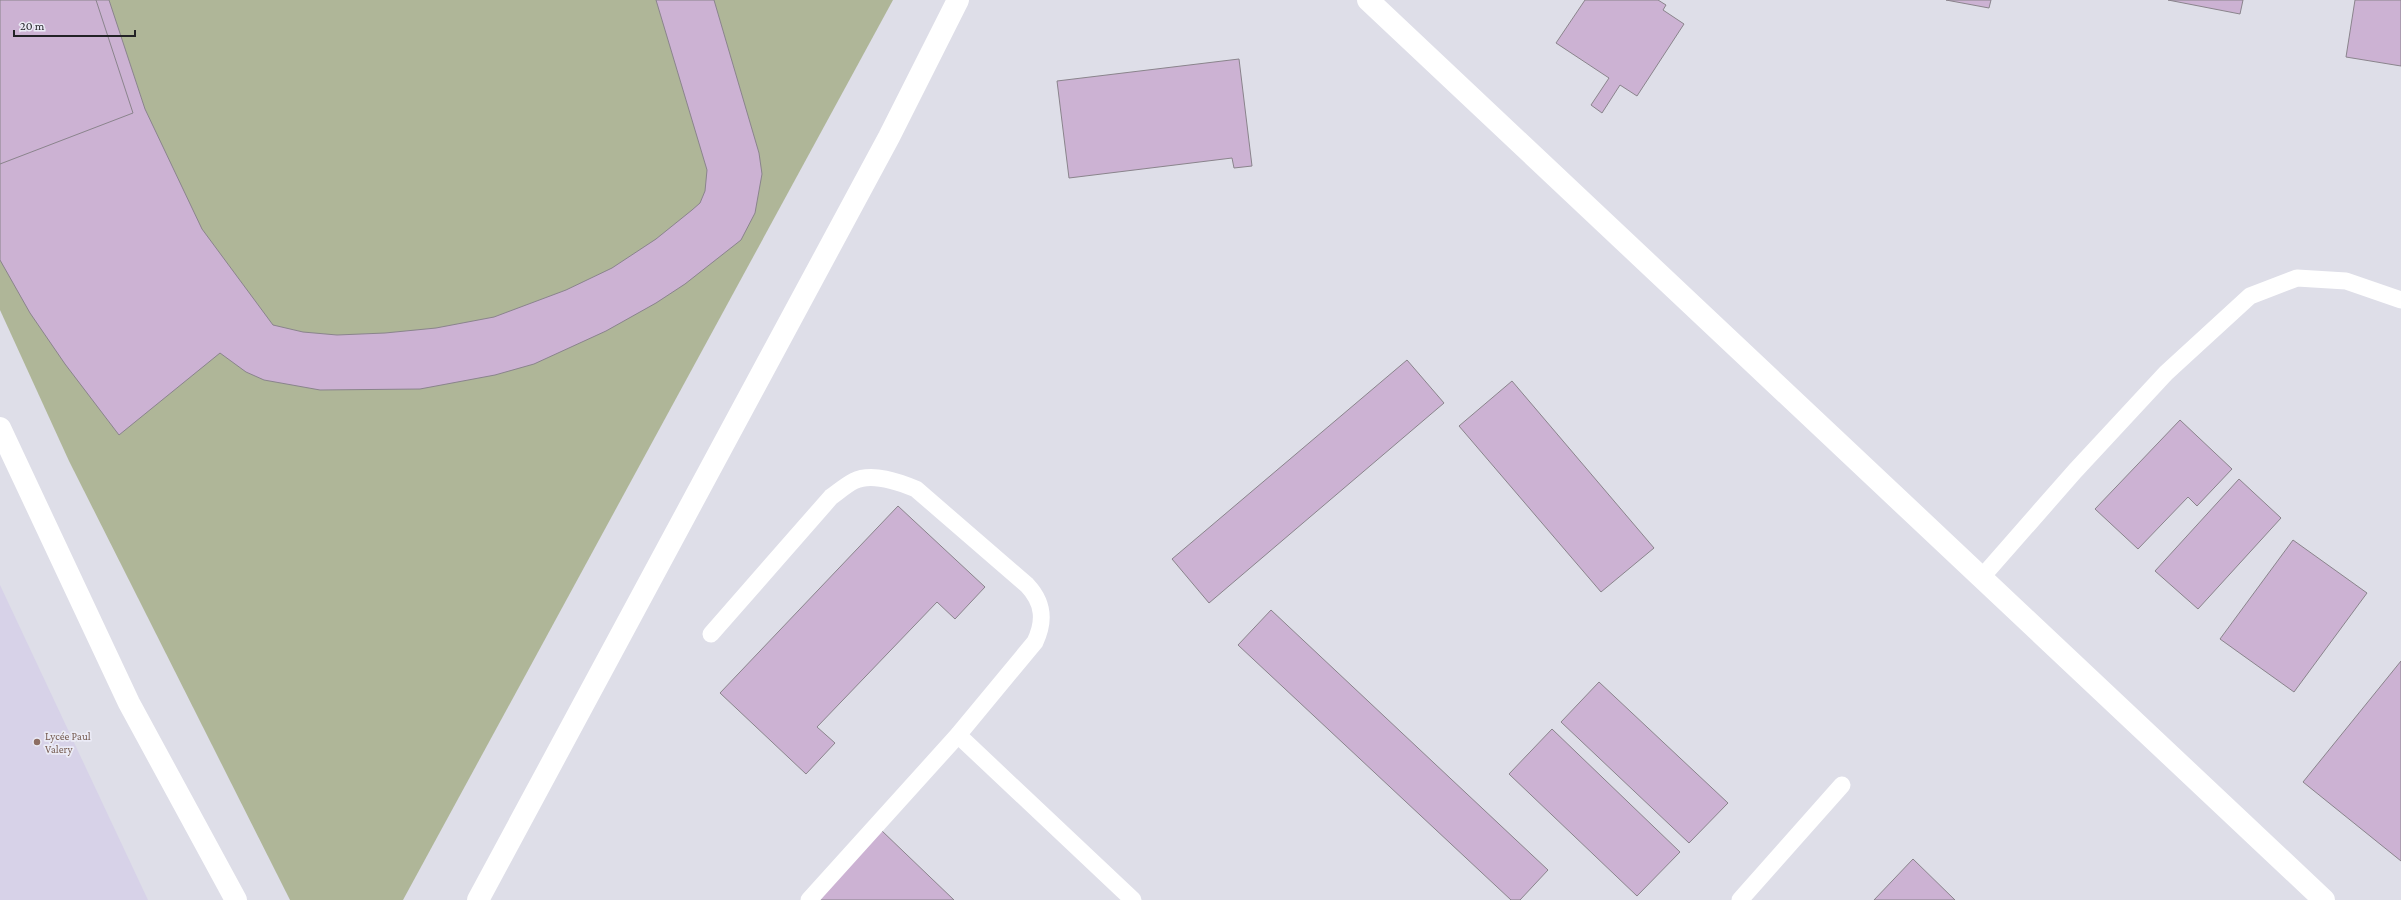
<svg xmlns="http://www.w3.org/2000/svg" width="2401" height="900" font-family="'Crimson Pro',serif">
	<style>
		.education { fill: #d7d2e8 }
		.green { fill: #afb698 }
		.building { fill: #ccb2d3; stroke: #8a848c }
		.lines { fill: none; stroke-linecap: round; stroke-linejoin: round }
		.lane { stroke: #fff; stroke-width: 17 }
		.street { stroke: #fff; stroke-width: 22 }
		.secondary { stroke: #fff; stroke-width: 22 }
		.education-dot { fill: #8d6e63; stroke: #ebebf6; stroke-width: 1.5 }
		.labels { text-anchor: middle; stroke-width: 3.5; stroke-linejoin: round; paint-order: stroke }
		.education-label { font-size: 11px; fill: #785e54; stroke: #ebebf6; text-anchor: start }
	</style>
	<rect width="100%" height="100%" fill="#dedee8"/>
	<polygon class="education" points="0,585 148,900 0,900"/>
	<polygon class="green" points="0,0 893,0 403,900 290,900 69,461 0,310"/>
	<g class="building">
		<polygon points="0,0 109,0 145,109 202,229 273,325 303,332 337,335 385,333 436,328 494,317 566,290 612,268 656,239 692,210 700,203 705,191 707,170 656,0 714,0 759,153 762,174 755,213 741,240 685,284 656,303 606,331 534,364 495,375 420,389 320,390 264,380 246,372 220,353 119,435 65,364 30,313 0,260"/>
		<polygon points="0,0 96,0 133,113 0,164"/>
		<polygon points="1585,0 1658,0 1666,5 1663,10 1684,24 1637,96 1620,85 1602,113 1591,105 1609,78 1556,43"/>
		<polygon points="1946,0 1991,0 1989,8"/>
		<polygon points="2168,0 2243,0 2240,14"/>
		<polygon points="2355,0 2401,0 2401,66 2346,57"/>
		<polygon points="1239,59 1252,166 1234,168 1232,158 1069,178 1057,81"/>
		<polygon points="1407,360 1444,403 1209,603 1172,559"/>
		<polygon points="1512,381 1654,548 1601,592 1459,426"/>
		<polygon points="2180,420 2232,469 2197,506 2188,497 2138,549 2095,509"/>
		<polygon points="2239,479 2281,518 2198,609 2155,571"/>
		<polygon points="898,506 985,587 955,619 937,602 817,727 835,743 806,774 720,693"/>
		<polygon points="2293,540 2367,593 2294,692 2220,639"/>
		<polygon points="1271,610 1548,870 1520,900 1511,900 1238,645"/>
		<polygon points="2401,661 2401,861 2303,782"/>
		<polygon points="1599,682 1728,803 1689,843 1561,722"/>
		<polygon points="1552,729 1680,852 1637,896 1509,774"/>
		<polygon points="881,830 954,900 813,900"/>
		<polygon points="1913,859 1955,900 1874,900"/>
	</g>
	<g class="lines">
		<g class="lane">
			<polyline points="1982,577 2075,471 2166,373 2250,296 2297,278 2346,281 2401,300"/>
			<path d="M711,634L831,497C838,492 846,485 854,481C872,472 899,482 916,489L1027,585C1044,603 1045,621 1035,642L958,735L809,900"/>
			<polyline points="958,735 1133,900"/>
			<polyline points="1740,900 1842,785"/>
		</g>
		<polyline class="street" points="1368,0 2324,900"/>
		<g class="secondary">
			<polyline points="0,428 129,703 236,900"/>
			<polyline points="478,900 889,137 958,0"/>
		</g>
	</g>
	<circle class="education-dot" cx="37" cy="742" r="4"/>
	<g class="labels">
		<g class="education-label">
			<text x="45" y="740">Lycée Paul<tspan x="45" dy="13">Valery</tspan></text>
		</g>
	</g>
	<path d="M14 30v6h121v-6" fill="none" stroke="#222226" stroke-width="2"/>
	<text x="20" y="30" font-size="12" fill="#222226" stroke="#ebebf6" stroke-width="3" paint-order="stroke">20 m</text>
</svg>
